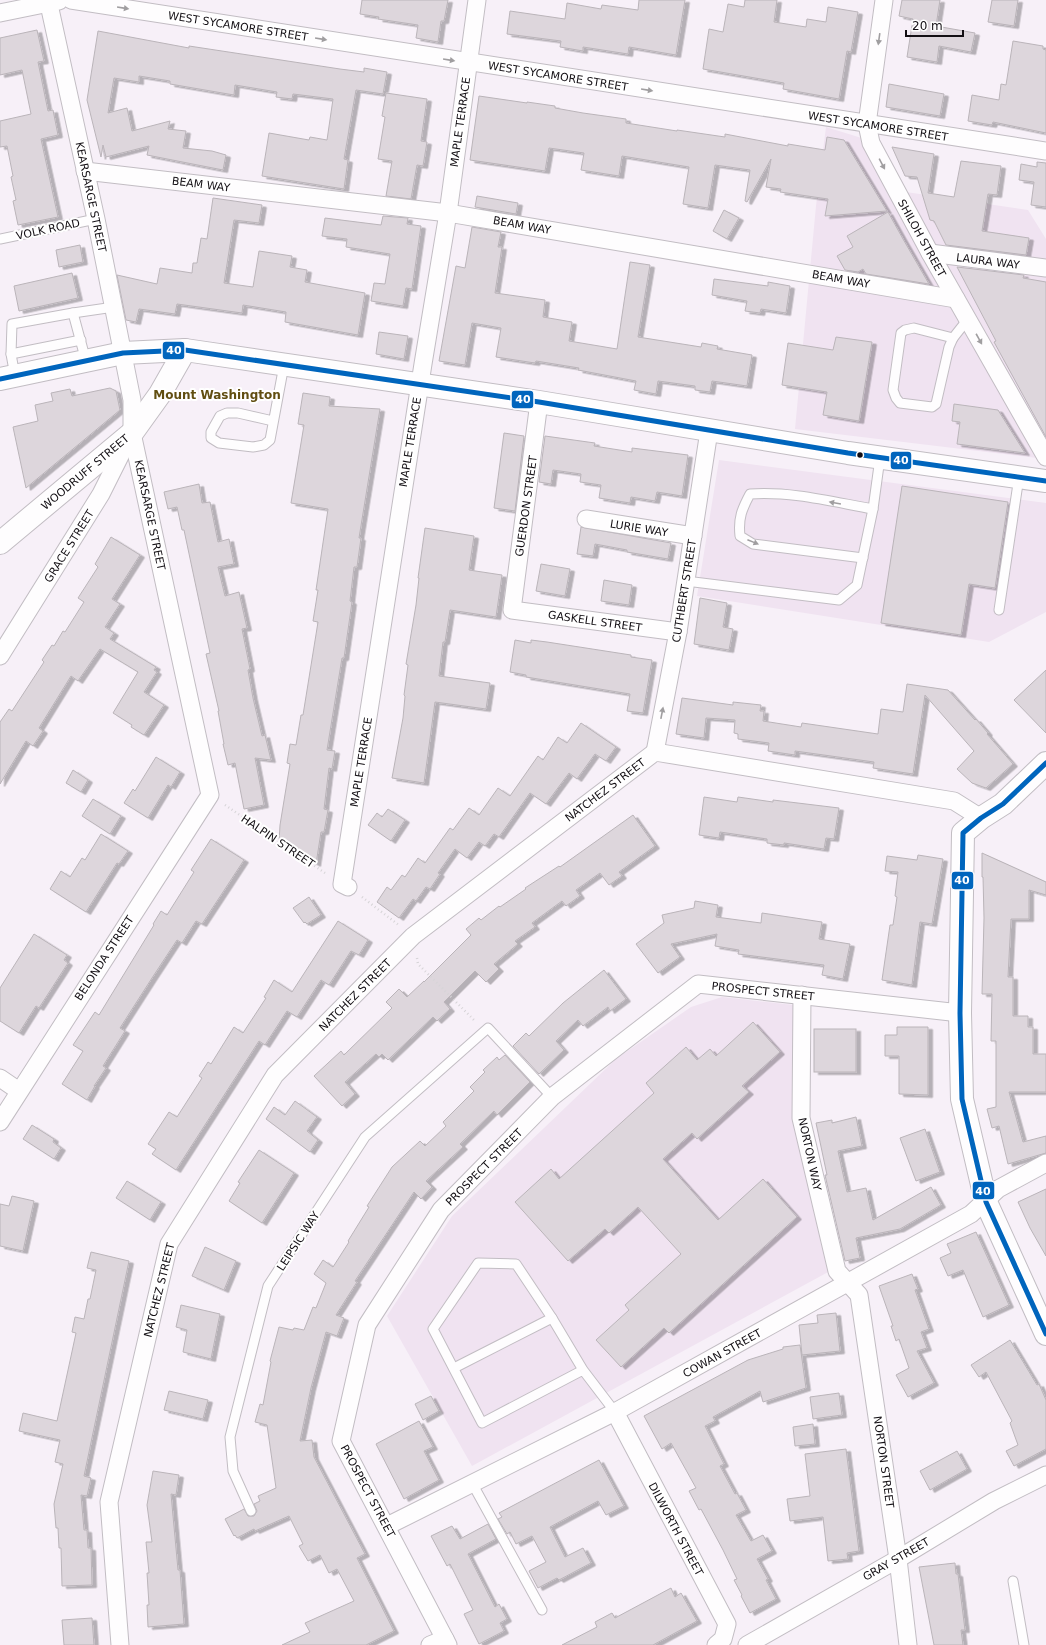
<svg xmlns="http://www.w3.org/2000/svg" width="1046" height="1645" font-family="'DejaVu Sans',sans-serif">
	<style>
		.built { fill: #f0e3f1 }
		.building { fill: #ddd6dc; stroke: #bab4b9; filter: url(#shadow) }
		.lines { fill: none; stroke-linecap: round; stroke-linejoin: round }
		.lane-casing { stroke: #c2bdc3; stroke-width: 11 }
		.street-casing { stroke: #c2bdc3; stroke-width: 19 }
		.secondary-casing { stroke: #c2bdc3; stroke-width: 24 }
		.path { stroke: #d6d4d7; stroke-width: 2.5; stroke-dasharray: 1 3; stroke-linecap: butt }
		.lane { stroke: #fefdfe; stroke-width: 9 }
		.street { stroke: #fefdfe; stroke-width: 17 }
		.secondary { stroke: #fefdfe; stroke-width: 22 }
		.bus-1-casing { stroke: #fff; stroke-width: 8 }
		.bus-1 { stroke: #0065bd; stroke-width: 5 }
		.oneway { fill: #a09ea0 }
		.bus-dot { fill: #130f14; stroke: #fff; stroke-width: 1.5 }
		.labels { text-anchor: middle; stroke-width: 4; stroke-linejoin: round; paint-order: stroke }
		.street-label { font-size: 11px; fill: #130f14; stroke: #fff }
		.neighbourhood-label { font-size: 12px; font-weight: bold; fill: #614e11; stroke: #fff }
		.line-badge { stroke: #fff; stroke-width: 1.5 }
		.badge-label { font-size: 11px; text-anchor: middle; font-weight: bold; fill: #fff }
	</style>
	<defs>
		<filter id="shadow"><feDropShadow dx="4.5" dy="2.5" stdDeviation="0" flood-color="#0004"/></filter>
	</defs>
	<rect width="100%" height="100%" fill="#f7f0f8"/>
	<g class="built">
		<polygon points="826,127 881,144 906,192 1028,210 1046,239 1046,459 795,429 816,206"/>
		<polygon points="719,460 1046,503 1046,612 989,642 697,596"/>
		<polygon points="722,997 794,1005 792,1117 830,1271 472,1466 387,1316 452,1216 616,1059 691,1007"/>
	</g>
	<g class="building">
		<polygon points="362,0 448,0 444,21 441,21 438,42 416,38 418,25 378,19 379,17 360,14"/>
		<polygon points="639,0 685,0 676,55 629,47 628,54 583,47 583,51 560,47 561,41 507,34 510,11 565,19 567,3 601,9 602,5 638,10"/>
		<polygon points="745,0 777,0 774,22 806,27 807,19 826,22 828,7 858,12 851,52 847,51 839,99 783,89 784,83 703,69 709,29 723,32 728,4 744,7"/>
		<polygon points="902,0 940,0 936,26 975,33 971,52 939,46 937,62 907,57 913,19 899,16"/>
		<polygon points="992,0 1018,0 1014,26 988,22"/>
		<polygon points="37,30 44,61 38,62 48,111 53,110 58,135 41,139 58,217 18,225 13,201 16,200 11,177 13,176 7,146 0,147 0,121 31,114 22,70 0,75 0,38"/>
		<polygon points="98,31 189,48 189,46 340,69 364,72 364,68 387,72 383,94 356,90 344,159 348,160 344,189 262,176 269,133 309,140 310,137 327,140 333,99 293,94 292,99 276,97 277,92 235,85 234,95 170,84 170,81 139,76 139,82 114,78 108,113 127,108 132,131 170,121 168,129 186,131 183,148 212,151 226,155 223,170 147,155 149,146 106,157 103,145 101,157 87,100"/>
		<polygon points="1013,41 1043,46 1043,49 1046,50 1046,133 993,122 992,125 968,121 972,95 999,100 1001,84 1006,85"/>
		<polygon points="889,84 944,94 940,116 886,107"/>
		<polygon points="386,93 427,99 421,141 427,142 423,166 417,165 411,199 386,196 392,161 378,159 385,117 382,116"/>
		<polygon points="479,96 527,103 527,102 555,106 555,108 583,113 626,119 626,123 677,131 677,130 725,137 725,134 788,146 788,144 825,150 827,137 844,140 887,211 825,216 828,199 780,192 781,189 766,187 771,159 747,202 745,201 750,170 715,165 708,208 683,204 689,167 622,156 619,176 581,170 584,153 549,148 545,171 470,160"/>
		<polygon points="892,147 934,154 928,193 954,197 961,161 1001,166 997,195 988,194 982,231 1029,238 1026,255 946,245 934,221 930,220 917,177 905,176"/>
		<polygon points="1037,162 1046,163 1046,207 1031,205 1034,182 1019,180 1021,164 1037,167"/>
		<polygon points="477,196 518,203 516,214 475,207"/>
		<polygon points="213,198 262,205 259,223 234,220 224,283 253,287 259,251 292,256 290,267 307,270 305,282 365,293 358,335 285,322 286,312 243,305 242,313 177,304 175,314 139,309 136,322 126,320 117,275 157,284 160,268 192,273 193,263 197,263 201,238 207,239"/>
		<polygon points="724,210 739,218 727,239 713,231"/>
		<polygon points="888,212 903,239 929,284 866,274 863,269 858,272 845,270 837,256 853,247 847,236"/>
		<polygon points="383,216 408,218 407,224 421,226 412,289 406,288 403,306 371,301 374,283 385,284 390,254 346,247 347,239 322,236 325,218 381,225"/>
		<polygon points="472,227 501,232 498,247 502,247 495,293 545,300 543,317 572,322 569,341 617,349 630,262 650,265 638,337 701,347 702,343 718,346 717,349 752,355 747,386 712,381 710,392 695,390 695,386 658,381 656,394 634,390 636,381 578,370 579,368 536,361 535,363 496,357 501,328 472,323 465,365 439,361 456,266 465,268"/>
		<polygon points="80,245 83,262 59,267 56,250"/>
		<polygon points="957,267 1024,275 1023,278 1046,282 1046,437 994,342 996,341"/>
		<polygon points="72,273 78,298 19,311 14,286"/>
		<polygon points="714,279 768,286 768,282 790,286 786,313 761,309 760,313 745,311 747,301 712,295"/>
		<polygon points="379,332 408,336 404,359 376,354"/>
		<polygon points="836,337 872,342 859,421 823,415 827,392 782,385 788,343 833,350"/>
		<polygon points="110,388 116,391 120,410 26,488 13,427 38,421 35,405 53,401 51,393 70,389 72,396"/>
		<polygon points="303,393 330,397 329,406 380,409 359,538 361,538 357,567 354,567 350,601 352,602 344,658 342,658 327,750 335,751 332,769 329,768 324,809 328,810 324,832 321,832 316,864 279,842 280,825 290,764 287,763 290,744 296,745 301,715 303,715 318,622 313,621 318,590 316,590 328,509 291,503 304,425 298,424"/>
		<polygon points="954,404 998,410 1025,453 957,444 960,422 952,421"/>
		<polygon points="504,433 524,436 515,511 494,508"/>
		<polygon points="545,436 595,443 594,446 632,452 632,448 688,455 682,496 657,492 655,501 631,497 630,503 599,498 601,485 580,482 581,474 553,470 551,484 539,482"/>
		<polygon points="199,484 202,503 210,502 218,542 229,539 234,564 218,567 225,596 239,592 247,628 242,629 250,669 248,670 253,698 262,736 265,735 271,760 255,758 264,805 244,809 235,763 228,765 223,744 224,744 218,711 219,711 206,654 210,653 184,530 182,530 177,507 168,509 164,492"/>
		<polygon points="902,486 1008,502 995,588 969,584 961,635 881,623"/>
		<polygon points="581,527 671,543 668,559 627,552 627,550 595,544 593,556 577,554"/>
		<polygon points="425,528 474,536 469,570 502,575 496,617 450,610 445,642 443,642 439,676 490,683 486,709 435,702 424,783 392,778 403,718 405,696 404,695 408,665 406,664 416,605 419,578 418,578"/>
		<polygon points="111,537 140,555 112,599 120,604 105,627 114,633 110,639 156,667 154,670 157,672 144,692 164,705 144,735 131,727 132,725 113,713 138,672 100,649 78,681 71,676 39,728 43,731 33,746 26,741 0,784 0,722 9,709 12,711 44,662 42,660 52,645 54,646 63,631 65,632 84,602 78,598 98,567 95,564"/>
		<polygon points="541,564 570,569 565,596 536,591"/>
		<polygon points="604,580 632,585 629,605 601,601"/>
		<polygon points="700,598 727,603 723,627 733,629 729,650 694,644"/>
		<polygon points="515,640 531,643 531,640 547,642 631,655 631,657 652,660 643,713 627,711 630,694 526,677 526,675 510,672"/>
		<polygon points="1046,670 1046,733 1014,700"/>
		<polygon points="907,684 948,690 975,720 976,719 988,733 987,734 1013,764 986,788 972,783 957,769 974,751 925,695 913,774 873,768 874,762 795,751 795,755 768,751 769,743 738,739 738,734 734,733 735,720 706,718 704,738 676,734 682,698 733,705 733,702 761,705 760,711 764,711 763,721 801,727 802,723 878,734 881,709 903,712"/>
		<polygon points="581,723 616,747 606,761 595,754 577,779 569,773 546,804 530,793 499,837 494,834 485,846 479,842 467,858 455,849 438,873 440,874 430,889 426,887 416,901 413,899 399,918 377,902 387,887 391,890 402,875 405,877 418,858 425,863 450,828 453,830 469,808 479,815 498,788 510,796 538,756 543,760 558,737 567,743"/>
		<polygon points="156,757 180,772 171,787 168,785 148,818 124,803 133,789 135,791"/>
		<polygon points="73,770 88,780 81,792 66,783"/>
		<polygon points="704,797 737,802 738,797 773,802 773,800 839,808 834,839 826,838 824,849 784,843 784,845 767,843 767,839 720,832 719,838 699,835"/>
		<polygon points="93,799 121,816 110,834 82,816"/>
		<polygon points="388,809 405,820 391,841 368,825 377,813 382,817"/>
		<polygon points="633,815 655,846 619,872 622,876 609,885 600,873 576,890 580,896 566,906 562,901 532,923 535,927 515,941 518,944 494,964 499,969 486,982 475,971 444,1002 450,1009 437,1021 433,1017 388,1060 382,1054 379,1057 376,1054 345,1082 355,1094 342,1106 314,1076 341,1051 344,1055 392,1008 386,1002 399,989 407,997 424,981 424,982 471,935 466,929 479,918 481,920 499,906 500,907 526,889 525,888 559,866 560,867"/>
		<polygon points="101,834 128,851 119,864 117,863 86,912 50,889 61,871 70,877 82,858 85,860"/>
		<polygon points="211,839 244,860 202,924 196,921 182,943 177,940 152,978 120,1028 125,1031 103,1066 106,1068 94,1086 95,1086 87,1100 62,1084 83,1051 73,1045 95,1012 99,1015 154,925 153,924 161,911 167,915 194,872 191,870"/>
		<polygon points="982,853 1046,882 1046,895 1029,890 1029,919 1011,919 1008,977 1013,977 1013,1016 1028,1016 1028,1027 1033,1027 1033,1054 1046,1054 1046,1092 1009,1092 1023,1142 1046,1136 1046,1153 1008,1164 999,1126 992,1128 987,1109 996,1107 996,1041 991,1041 992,994 982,994 984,918 983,877 982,877"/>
		<polygon points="918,855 943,859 932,924 920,922 912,985 882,980 890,925 893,925 897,897 895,896 898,872 885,871 887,856 917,860"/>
		<polygon points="309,897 321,915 307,924 305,922 304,923 293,908"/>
		<polygon points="695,901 718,905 716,917 761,923 762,913 822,922 819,939 850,944 843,979 822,975 824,965 738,954 739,950 715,946 717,934 671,944 680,957 658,973 636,944 664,923 662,915 694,908"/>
		<polygon points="338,921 368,940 359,955 351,951 329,985 321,980 297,1017 287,1011 265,1045 259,1041 176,1170 152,1154 156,1149 148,1144 169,1112 177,1117 202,1078 199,1076 208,1062 211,1064 234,1027 243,1033 266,998 264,997 274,980 292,992"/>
		<polygon points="34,934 67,955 64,960 68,963 39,1008 36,1006 19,1033 0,1021 0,988"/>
		<polygon points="604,970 626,999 610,1011 608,1007 583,1026 578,1020 556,1041 564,1050 539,1074 513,1046 526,1033 529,1036 563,1003"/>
		<polygon points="753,1022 780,1052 742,1086 749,1092 697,1139 692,1133 663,1159 718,1220 763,1179 797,1217 669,1333 664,1328 621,1367 596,1340 629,1310 625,1305 681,1254 638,1207 609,1233 605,1229 568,1261 515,1202 551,1169 559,1179 654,1093 646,1083 686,1047 697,1060 710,1049 716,1056"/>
		<polygon points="897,1027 928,1027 928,1095 899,1094 899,1056 885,1056 885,1035 897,1035"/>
		<rect x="814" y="1029" width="42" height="43"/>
		<polygon points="505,1055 530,1082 497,1115 494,1111 460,1144 463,1147 426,1181 432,1187 421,1199 414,1192 355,1281 357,1282 336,1315 344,1318 337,1336 326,1332 311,1388 300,1441 312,1440 314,1457 365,1554 357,1558 394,1631 366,1645 282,1645 310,1632 305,1623 354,1601 337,1569 329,1573 320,1555 308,1561 299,1546 303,1544 289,1516 255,1531 254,1529 237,1538 235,1535 234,1536 225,1519 244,1509 248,1516 254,1516 257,1511 254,1504 260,1501 258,1496 276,1488 267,1425 255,1422 260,1404 263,1405 271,1362 270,1361 279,1327 293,1330 294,1328 304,1330 313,1307 316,1308 326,1283 314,1274 323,1260 333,1267 349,1242 348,1241 369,1207 367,1206 392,1167 420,1141 425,1146 446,1126 443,1122 474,1091 470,1087 485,1072 483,1070 497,1057 499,1060"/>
		<polygon points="295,1101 317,1117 307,1131 318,1140 310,1152 266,1119 274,1107 285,1115"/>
		<polygon points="856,1117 862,1146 838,1151 847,1192 866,1188 873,1220 931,1187 941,1205 900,1229 856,1238 860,1258 845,1261 825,1175 827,1175 816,1123 832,1120 832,1123"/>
		<polygon points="32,1125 54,1139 53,1142 61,1148 54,1159 23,1139"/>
		<polygon points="925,1129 940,1172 916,1181 900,1138"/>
		<polygon points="259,1150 294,1173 262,1223 229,1201 240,1183 238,1182"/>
		<polygon points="127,1181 161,1202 150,1220 116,1198"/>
		<polygon points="1046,1189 1046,1256 1030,1228 1018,1202"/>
		<polygon points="12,1196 34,1201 23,1251 0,1246 0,1204 9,1206"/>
		<polygon points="976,1232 1009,1305 983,1317 963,1270 948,1276 940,1258 951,1253 947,1244"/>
		<polygon points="205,1247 236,1261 224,1290 192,1276"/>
		<polygon points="91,1252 129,1261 84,1476 91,1478 87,1496 81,1495 84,1530 87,1530 88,1548 91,1548 92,1585 62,1586 61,1548 59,1548 58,1528 56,1528 54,1504 63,1464 55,1462 60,1440 19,1431 23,1413 57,1421 76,1333 72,1332 75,1317 84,1319 88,1299 90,1299 96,1270 87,1268"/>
		<polygon points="912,1274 918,1289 915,1290 929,1329 921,1332 927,1348 917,1351 934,1383 908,1397 896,1375 909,1368 899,1339 896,1341 891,1326 893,1326 879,1286"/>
		<polygon points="181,1305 220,1314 211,1359 183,1352 187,1330 176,1327"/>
		<polygon points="836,1313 840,1351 802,1355 799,1325 818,1323 817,1315"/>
		<polygon points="1010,1340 1037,1385 1039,1384 1046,1400 1046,1449 1014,1466 1006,1451 1018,1445 1010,1423 1012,1421 986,1372 979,1377 971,1365"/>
		<polygon points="800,1345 806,1388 763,1402 760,1391 713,1417 715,1421 705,1426 724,1464 720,1466 735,1494 737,1493 746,1510 736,1515 751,1541 763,1535 772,1551 757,1559 768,1579 766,1580 776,1599 750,1613 741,1596 742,1595 734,1580 737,1579 723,1550 701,1509 699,1510 689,1491 696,1488 671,1443 662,1449 644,1416 748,1360 783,1349 783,1347"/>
		<polygon points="169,1391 208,1400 203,1419 164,1410"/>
		<polygon points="839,1393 842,1415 813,1419 810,1397"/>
		<polygon points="431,1396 439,1411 423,1420 415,1404"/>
		<polygon points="419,1421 433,1447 424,1451 439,1480 404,1499 376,1444"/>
		<polygon points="813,1424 815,1444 795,1446 793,1427"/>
		<polygon points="846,1449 859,1551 847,1553 848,1559 828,1561 823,1517 790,1521 787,1499 810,1496 805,1454"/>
		<polygon points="957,1451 967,1469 930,1490 920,1471"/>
		<polygon points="599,1460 624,1506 606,1515 598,1501 550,1527 565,1557 583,1548 591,1563 559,1580 557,1578 538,1588 529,1571 546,1562 532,1536 516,1544 510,1532 507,1534 498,1519 502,1517 499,1513"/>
		<polygon points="153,1471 179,1475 176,1495 171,1494 178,1570 180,1570 184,1624 148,1627 147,1605 149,1605 147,1573 149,1573 146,1542 152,1542 147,1505"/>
		<polygon points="488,1524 496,1539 468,1554 495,1607 499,1604 507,1619 500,1623 504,1631 479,1644 464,1614 473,1610 450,1564 447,1566 431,1536 452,1526 460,1539"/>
		<polygon points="955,1563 956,1574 958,1574 965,1630 961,1630 963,1645 934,1645 919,1567"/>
		<polygon points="671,1588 675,1597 681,1593 697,1621 653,1645 562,1645 597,1627 595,1622 612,1613 615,1618"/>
		<polygon points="92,1618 94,1645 64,1645 62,1620"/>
	</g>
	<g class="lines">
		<defs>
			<g id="lane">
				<polyline points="0,239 96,219"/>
				<polyline points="73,313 114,307"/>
				<polygon points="914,328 953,338 949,347 936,404 932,407 900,403 896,398 893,390 901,333 905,330"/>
				<polyline points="953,338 968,319"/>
				<polyline points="11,354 81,340"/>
				<polyline points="15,376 11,354 12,324 73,313 86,361"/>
				<polyline points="273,421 238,413 227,413 220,416 211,432 211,438 219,443 253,447 264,445 270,440 284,365"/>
				<path d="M863,558L753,544L740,536C738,518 742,509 750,494C791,491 833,502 873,509"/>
				<polyline points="686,581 839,600 857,585 873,509 880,458"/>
				<polyline points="999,610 1019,477"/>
				<polyline points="454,1368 552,1318"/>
				<polyline points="583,1370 482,1423 433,1329 478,1263 516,1264 552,1318 583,1370 615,1412"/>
				<polyline points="472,1483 542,1610"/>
				<polyline points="251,1511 233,1471 230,1437 268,1286 365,1137 488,1028 552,1097"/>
				<polyline points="1013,1581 1024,1645"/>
			</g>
			<g id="street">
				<polyline points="71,0 1046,151"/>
				<polyline points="884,0 867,124 871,143 930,253 1046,457"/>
				<polyline points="0,13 59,1"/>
				<polyline points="85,171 448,213 956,299"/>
				<polyline points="930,253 1046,268"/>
				<polyline points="539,402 512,610 678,632"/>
				<polyline points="586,519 693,536"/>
				<polyline points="0,656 101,494 129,438"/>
				<polyline points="655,752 678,632 709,431"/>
				<polyline points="348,887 342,884 423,364 448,213 477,0"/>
				<polyline points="802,995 801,1118 837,1271 859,1295 898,1559 908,1645"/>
				<polyline points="0,1078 19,1091"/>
				<polyline points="0,1122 210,795 132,433 132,400 96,219 48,0"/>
				<polyline points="615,1412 727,1624 723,1639 716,1645"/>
				<polyline points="387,1526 615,1412 971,1214 998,1189 1046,1163"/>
				<polyline points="120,1645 109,1502 169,1244 275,1075 413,936 655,752 954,801 981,818"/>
				<polyline points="430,1645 445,1639"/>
				<polyline points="448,1645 341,1441 367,1325 441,1210 552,1097 698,984 960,1013"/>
				<polyline points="747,1645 898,1559 994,1501 1046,1475"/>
			</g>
			<g id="secondary">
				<polyline points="0,379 123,353 185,350 539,402 848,453 1046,481"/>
				<polyline points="0,543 132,433 160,394 185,350"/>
				<polyline points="1046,763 1003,804 981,818 963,833 960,1013 962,1099 986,1202 1046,1334"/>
			</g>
		</defs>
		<use href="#lane" class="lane-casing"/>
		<use href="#street" class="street-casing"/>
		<use href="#secondary" class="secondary-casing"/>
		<g class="path">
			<polyline points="225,805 325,873"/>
			<polyline points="362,897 400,926"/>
			<polyline points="417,958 418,964 475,1021"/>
		</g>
		<use href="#lane" class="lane"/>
		<use href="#street" class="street"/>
		<use href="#secondary" class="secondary"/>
		<defs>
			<g id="bus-1">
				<polyline points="0,379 123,353 185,350 539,402 848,453 1046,481"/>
				<polyline points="1046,763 1003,804 981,818 963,833 960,1013 962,1099 986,1202 1046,1334"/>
			</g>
		</defs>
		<use href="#bus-1" class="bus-1-casing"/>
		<use href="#bus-1" class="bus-1"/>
	</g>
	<defs><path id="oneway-solid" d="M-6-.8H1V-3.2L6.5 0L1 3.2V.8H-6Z"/></defs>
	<g class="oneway">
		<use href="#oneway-solid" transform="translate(123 8) rotate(9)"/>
		<use href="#oneway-solid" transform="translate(321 39) rotate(9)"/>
		<use href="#oneway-solid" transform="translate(879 39) rotate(98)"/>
		<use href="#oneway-solid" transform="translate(449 60) rotate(9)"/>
		<use href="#oneway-solid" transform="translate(647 90) rotate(9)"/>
		<use href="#oneway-solid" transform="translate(882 164) rotate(62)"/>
		<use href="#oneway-solid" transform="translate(979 339) rotate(61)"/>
		<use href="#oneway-solid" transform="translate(835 503) rotate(-170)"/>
		<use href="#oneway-solid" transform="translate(753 542) rotate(22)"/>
		<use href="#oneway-solid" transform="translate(662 713) rotate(-79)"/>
	</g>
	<circle class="bus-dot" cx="860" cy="455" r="3.5"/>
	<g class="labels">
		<g class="street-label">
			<text transform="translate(238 26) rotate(9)" y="4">WEST SYCAMORE STREET</text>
			<text transform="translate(558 76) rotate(9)" y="4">WEST SYCAMORE STREET</text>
			<text transform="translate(460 122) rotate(-82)" y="4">MAPLE TERRACE</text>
			<text transform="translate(878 126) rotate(9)" y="4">WEST SYCAMORE STREET</text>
			<text transform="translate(201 184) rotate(7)" y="4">BEAM WAY</text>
			<text transform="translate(91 197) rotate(78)" y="4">KEARSARGE STREET</text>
			<text transform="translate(522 225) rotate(10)" y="4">BEAM WAY</text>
			<text transform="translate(48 229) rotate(-12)" y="4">VOLK ROAD</text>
			<text transform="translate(922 238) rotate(61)" y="4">SHILOH STREET</text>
			<text transform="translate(988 261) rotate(7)" y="4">LAURA WAY</text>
			<text transform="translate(841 279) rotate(10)" y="4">BEAM WAY</text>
			<text transform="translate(410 442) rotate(-81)" y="4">MAPLE TERRACE</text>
			<text transform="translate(85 472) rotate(-40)" y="4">WOODRUFF STREET</text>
			<text transform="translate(526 506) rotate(-82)" y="4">GUERDON STREET</text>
			<text transform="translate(150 515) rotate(78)" y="4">KEARSARGE STREET</text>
			<text transform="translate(639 528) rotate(9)" y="4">LURIE WAY</text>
			<text transform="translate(69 546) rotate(-58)" y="4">GRACE STREET</text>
			<text transform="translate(684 591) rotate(-81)" y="4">CUTHBERT STREET</text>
			<text transform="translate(595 621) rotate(8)" y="4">GASKELL STREET</text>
			<text transform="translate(361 762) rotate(-81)" y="4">MAPLE TERRACE</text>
			<text transform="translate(605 790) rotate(-37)" y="4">NATCHEZ STREET</text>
			<text transform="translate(278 841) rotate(34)" y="4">HALPIN STREET</text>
			<text transform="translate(104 958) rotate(-57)" y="4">BELONDA STREET</text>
			<text transform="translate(763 991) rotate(6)" y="4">PROSPECT STREET</text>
			<text transform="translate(355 995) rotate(-45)" y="4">NATCHEZ STREET</text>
			<text transform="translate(810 1154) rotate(78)" y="4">NORTON WAY</text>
			<text transform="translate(484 1167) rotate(-45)" y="4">PROSPECT STREET</text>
			<text transform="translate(298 1241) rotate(-57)" y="4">LEIPSIC WAY</text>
			<text transform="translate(159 1290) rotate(-76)" y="4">NATCHEZ STREET</text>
			<text transform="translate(722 1353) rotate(-29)" y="4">COWAN STREET</text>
			<text transform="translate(884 1462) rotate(82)" y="4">NORTON STREET</text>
			<text transform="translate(368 1491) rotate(62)" y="4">PROSPECT STREET</text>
			<text transform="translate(676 1529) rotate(62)" y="4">DILWORTH STREET</text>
			<text transform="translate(896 1559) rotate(-30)" y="4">GRAY STREET</text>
		</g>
		<g class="neighbourhood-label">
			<text x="217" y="399">Mount Washington</text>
		</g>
	</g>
	<g class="line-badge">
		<rect x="162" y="341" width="23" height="19" rx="4" fill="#0065bd"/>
		<rect x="511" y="390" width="23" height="19" rx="4" fill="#0065bd"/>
		<rect x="890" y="451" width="22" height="19" rx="4" fill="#0065bd"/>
		<rect x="951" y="871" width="23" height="19" rx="4" fill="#0065bd"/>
		<rect x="972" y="1181" width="23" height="19" rx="4" fill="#0065bd"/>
	</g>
	<g class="badge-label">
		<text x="174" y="354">40</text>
		<text x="523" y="403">40</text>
		<text x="901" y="464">40</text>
		<text x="962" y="884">40</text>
		<text x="983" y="1195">40</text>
	</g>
	<path d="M906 30v6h57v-6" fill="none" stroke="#130f14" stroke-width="2"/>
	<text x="912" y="30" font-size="12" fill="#130f14" stroke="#ffffff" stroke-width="3" paint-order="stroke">20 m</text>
</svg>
